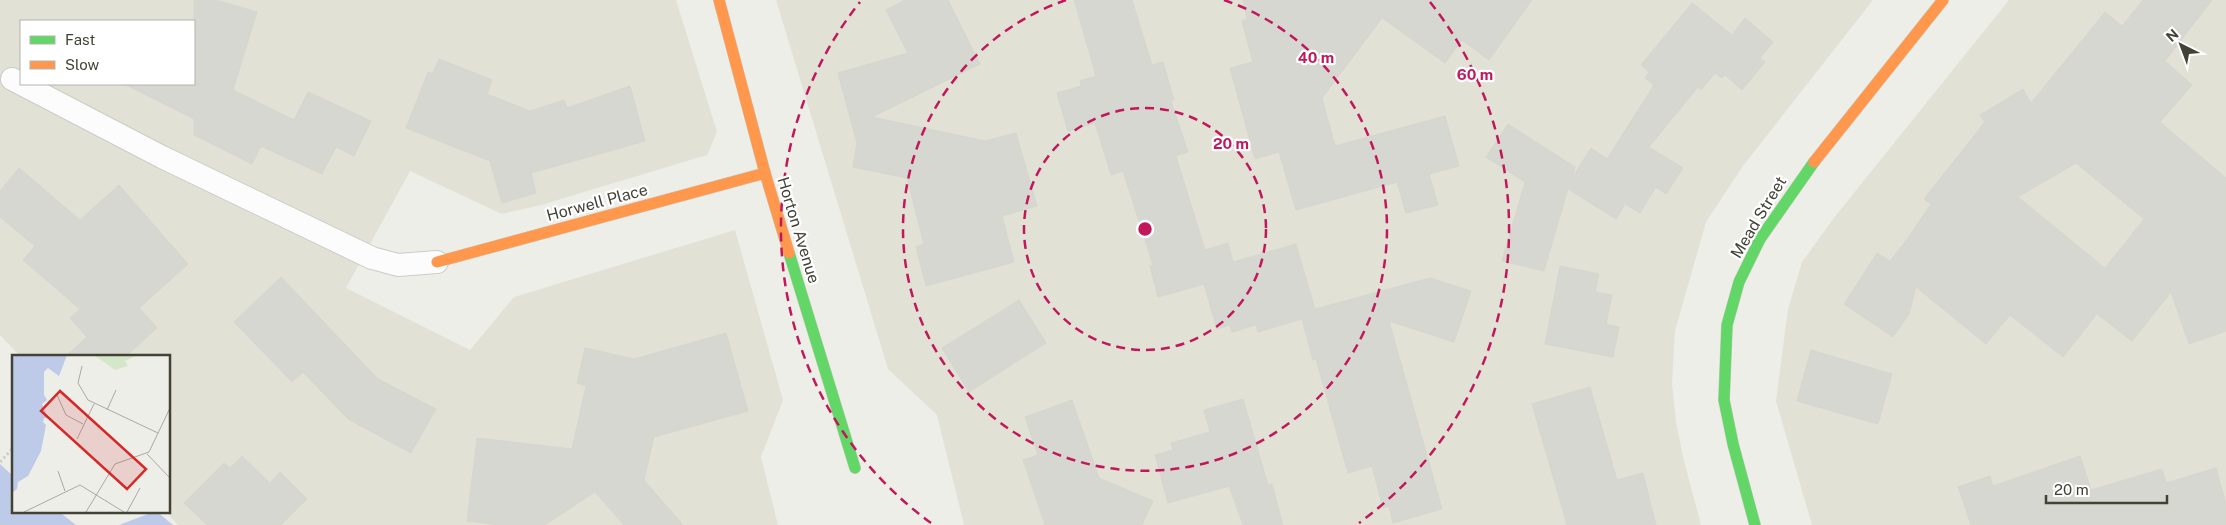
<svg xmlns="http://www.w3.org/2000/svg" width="2226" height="525" font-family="'Public Sans',sans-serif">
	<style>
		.residential { fill: #e1e1d6; fill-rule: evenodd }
		.water { fill: #bdcae8 }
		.building { fill: #d7d7d1; stroke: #d6d6cf; fill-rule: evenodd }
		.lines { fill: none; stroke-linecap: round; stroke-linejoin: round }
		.lane-casing { stroke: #ccccc6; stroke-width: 24 }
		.fast-casing { stroke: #ccccc1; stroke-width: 12 }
		.slow-casing { stroke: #ccccc1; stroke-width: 12 }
		.path { stroke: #cfceca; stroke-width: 3; stroke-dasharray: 2.5 2.5; stroke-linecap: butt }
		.lane { stroke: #fcfcfc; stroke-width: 22 }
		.fast { stroke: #63d668; stroke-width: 11 }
		.slow { stroke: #ff974d; stroke-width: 11 }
		.ring { fill: none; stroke: #c2185b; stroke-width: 2.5; stroke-dasharray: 9 6 }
		.labels { text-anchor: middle; stroke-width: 4.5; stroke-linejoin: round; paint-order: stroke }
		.street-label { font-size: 16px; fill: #434236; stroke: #fff }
		.inset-road { fill: none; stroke: #aaa9a1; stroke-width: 1 }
		.view { fill: #d62828; fill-opacity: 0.15; stroke: #d62828; stroke-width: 2.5 }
		.inset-edge { fill: none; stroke: #434236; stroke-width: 2.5 }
		.centre { fill: #c2185b; stroke: #fff; stroke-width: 2.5 }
		.ring-label { font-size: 15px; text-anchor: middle; font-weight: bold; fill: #c2185b; stroke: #fff; stroke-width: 4.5; stroke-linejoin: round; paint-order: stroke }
	</style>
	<rect width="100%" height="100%" fill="#eeeee9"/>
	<g class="residential">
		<path d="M0,0H676L717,132L707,155L541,205L502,214L410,171L346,288L470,350L514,297L735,230L783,400L761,457L778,525H178L165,511H169V356H20L0,335ZM21,21H194V84H21Z"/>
		<polygon points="776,0 1873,0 1743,166 1706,222 1675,331 1672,383 1676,422 1683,457 1701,525 964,525 937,415 888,369"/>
		<polygon points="2009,0 2226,0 2226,525 1812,525 1776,401 1788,309 1802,262 1837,214"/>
	</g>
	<g class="water">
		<polygon points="0,464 14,477 14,511 58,511 76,525 0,525"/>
		<polygon points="156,511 173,525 119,525"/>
	</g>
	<g class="building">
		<polygon points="194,0 216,0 257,12 233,90 294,120 308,92 371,121 354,156 336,147 322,174 261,146 252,164 194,135 194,119 124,84 194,84"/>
		<polygon points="905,0 948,0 980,64 872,117 985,141 1016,133 1037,206 1002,216 1014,262 926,286 916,247 924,244 907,178 853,167 857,143 838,73 908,53 886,10"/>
		<polygon points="1074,0 1132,0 1152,65 1163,62 1174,100 1171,101 1188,152 1176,156 1205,250 1228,243 1233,262 1296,244 1315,309 1430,278 1471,291 1454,342 1389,321 1442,509 1393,523 1389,506 1383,508 1372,466 1348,473 1316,359 1313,360 1302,319 1258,332 1256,325 1232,332 1230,325 1217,329 1204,284 1158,297 1150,266 1153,265 1123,171 1111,175 1095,123 1068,131 1057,93 1081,86 1080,81 1096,76"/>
		<polygon points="1243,0 1532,0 1489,60 1462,40 1445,63 1382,18 1322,98 1335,146 1445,116 1459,166 1429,174 1438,205 1406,213 1397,182 1296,210 1279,152 1255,159 1230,68 1253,62 1242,21 1247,19"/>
		<path d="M2143,0H2212L2165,61L2192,85L2160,122L2226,178V331L2189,344L2171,292L2132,341L2097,314L2063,357L2010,315L1986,344L1916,287L1909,314L1893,337L1844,304L1877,253L1890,261L1908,238L1931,204L1924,199L1985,122L1980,115L2023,89L2031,103L2105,12L2122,26ZM2076,163L2144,219L2105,268L2018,197Z"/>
		<polygon points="1692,3 1732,35 1745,18 1773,42 1760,58 1765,62 1742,90 1725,75 1722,78 1715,73 1701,90 1698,87 1649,147 1683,168 1666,194 1656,187 1640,213 1625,204 1616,219 1568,189 1544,271 1502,261 1525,182 1486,157 1508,124 1575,167 1572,178 1591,148 1607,159 1654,85 1645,78 1649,72 1641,65"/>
		<polygon points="439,59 492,80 487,94 530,111 564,100 567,108 630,86 645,141 531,173 536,193 502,203 490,161 406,128 428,72 433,74"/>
		<polygon points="19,168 80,220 119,185 188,264 139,308 157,328 126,356 66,356 87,337 70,318 80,309 23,260 35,246 0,217 0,191"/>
		<polygon points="1560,266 1599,274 1595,292 1612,295 1606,324 1619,327 1613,357 1545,344"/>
		<polygon points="281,277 378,379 436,409 411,453 348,419 303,372 292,382 234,322"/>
		<polygon points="1019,300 1046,343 969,392 942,348"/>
		<polygon points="726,333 748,411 654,437 644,480 683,525 624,525 595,492 545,525 499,525 467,521 477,438 572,449 586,386 577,383 585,348 634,359"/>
		<polygon points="1811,350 1892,374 1878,424 1797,401"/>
		<polygon points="1590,387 1617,480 1643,473 1656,525 1567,525 1532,404"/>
		<polygon points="1243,399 1268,485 1272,484 1283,525 1243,525 1229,486 1168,503 1155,455 1173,450 1171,443 1210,432 1204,410"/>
		<polygon points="1072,400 1099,478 1153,501 1142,525 1045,525 1023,460 1038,455 1025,417"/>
		<polygon points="242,456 270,483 280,472 307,499 281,525 207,525 184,503 224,463 230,468"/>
		<polygon points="2080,456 2091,490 2162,469 2166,483 2216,468 2226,504 2226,525 1971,525 1958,487 1990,476 1993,486"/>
	</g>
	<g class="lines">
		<defs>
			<polyline id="lane" points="12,79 162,157 372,258 398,265 437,262"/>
			<g id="fast">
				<polyline points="789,253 855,468"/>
				<polyline points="1755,525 1733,444 1724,400 1727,325 1739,282 1760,239 1814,162"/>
			</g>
			<g id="slow">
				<polyline points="719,0 765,173 789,253"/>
				<polyline points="1814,162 1943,0"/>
				<polyline points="437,262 765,173"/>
			</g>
		</defs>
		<use href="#lane" class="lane-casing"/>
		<use href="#fast" class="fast-casing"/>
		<use href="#slow" class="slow-casing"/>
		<polyline class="path" points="0,462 14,447"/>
		<use href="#lane" class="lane"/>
		<use href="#fast" class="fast"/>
		<use href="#slow" class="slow"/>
	</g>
	<g class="ring">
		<circle cx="1145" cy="229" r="121"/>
		<path d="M1224 0A242 242 0 1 1 1066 0"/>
		<path d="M931 523A364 364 0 0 1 860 2M1430 2A364 364 0 0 1 1359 523"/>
	</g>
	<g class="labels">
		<g class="street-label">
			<text transform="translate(597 202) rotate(-15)" y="6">Horwell Place</text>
			<text transform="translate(1758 217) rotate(-59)" y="6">Mead Street</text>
			<text transform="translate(799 230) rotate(73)" y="6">Horton Avenue</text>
		</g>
	</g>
	<g transform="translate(12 355)">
		<rect width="158" height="158" fill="#eeeee9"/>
		<path d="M82,0H126L113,6L116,11L103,15Z" fill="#d4e7cb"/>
		<path d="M0,0H55L47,21L36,13L32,17V40L35,45L30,49L36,63H32L31,67L34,70L29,96L16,121L6,127L5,134L0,138Z" fill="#bdcae8"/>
		<path class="inset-road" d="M70,11L66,28L76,45L146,78M45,40L54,60L71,69M95,55L104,35M65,84L82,49M135,99L158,123M46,116L53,136M12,157L68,130L112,157M74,157L103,109L137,97L158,53M115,157L128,133"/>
		<path class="view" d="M48,36L134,114L115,134L29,56Z"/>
		<rect width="158" height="158" class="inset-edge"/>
	</g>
	<circle cx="1145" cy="229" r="8" class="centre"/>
	<g class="ring-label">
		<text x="1316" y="63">40 m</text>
		<text x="1475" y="80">60 m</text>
		<text x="1231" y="149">20 m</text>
	</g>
	<rect x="20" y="20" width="175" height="65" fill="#ffffff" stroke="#b4b3af"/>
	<rect x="30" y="36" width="25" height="8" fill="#63d668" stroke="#b4b3af"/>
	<text x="65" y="45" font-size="15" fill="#434236">Fast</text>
	<rect x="30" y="61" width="25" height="8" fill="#ff974d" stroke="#b4b3af"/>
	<text x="65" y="70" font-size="15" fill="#434236">Slow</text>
	<g transform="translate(2181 45) rotate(318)" stroke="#ffffff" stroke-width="4" paint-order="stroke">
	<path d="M0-4L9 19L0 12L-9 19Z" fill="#434236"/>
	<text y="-8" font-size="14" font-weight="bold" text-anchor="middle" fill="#434236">N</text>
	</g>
	<path d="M2046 495v8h121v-8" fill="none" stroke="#434236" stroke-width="2.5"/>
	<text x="2054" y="495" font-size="15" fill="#434236" stroke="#ffffff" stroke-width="4" paint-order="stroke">20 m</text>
</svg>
